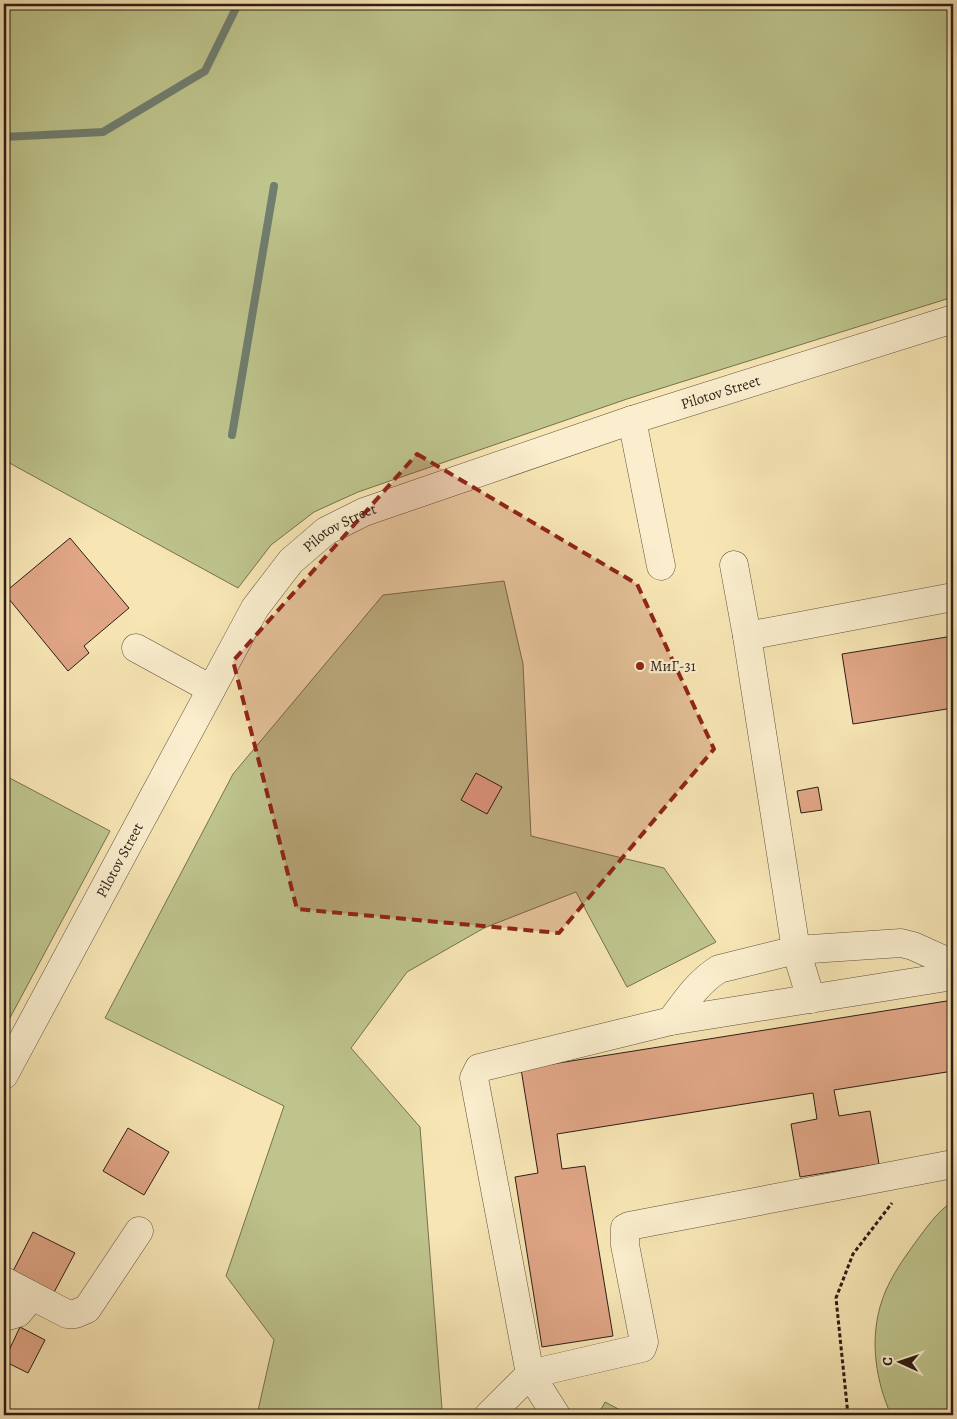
<svg xmlns="http://www.w3.org/2000/svg" width="957" height="1419" font-family="Alegreya,serif">
	<style>
		.green { fill: #bec48c; stroke: #767051 }
		.lines { fill: none; stroke-linecap: round; stroke-linejoin: round }
		.stream { stroke: #707e6f; stroke-width: 8 }
		.building { fill: #e0a686; stroke: #2d1d16 }
		.minor-casing { stroke: #604f3e; stroke-width: 29 }
		.path { stroke: #2d1d16; stroke-width: 3; stroke-dasharray: 4 2.5; stroke-linecap: butt }
		.minor { stroke: #faeece; stroke-width: 28 }
		.marked { fill: #8f2418; fill-opacity: 0.2; stroke: #8f2418; stroke-width: 4; stroke-dasharray: 10 6; stroke-linejoin: round }
		.poi-dot { fill: #8f2418; stroke: #faeece; stroke-width: 2 }
		.labels { text-anchor: middle; stroke-width: 4.5; stroke-linejoin: round; paint-order: stroke }
		.street-label { font-size: 15px; fill: #2d1d16; stroke: #faeece }
		.poi-label { font-size: 15px; fill: #2d1d16; stroke: #faeece; text-anchor: start }
	</style>
	<rect width="100%" height="100%" fill="#f7e5b4"/>
	<filter id="stains"><feTurbulence type="fractalNoise" baseFrequency=".004" numOctaves="4"/><feColorMatrix values="0 0 0 0 .2 0 0 0 0 .09 0 0 0 0 .02 0 0 0 .5 -.17"/></filter>
	<radialGradient id="worn" r=".72"><stop offset=".6" stop-color="#630" stop-opacity="0"/><stop offset="1" stop-color="#630" stop-opacity=".3"/></radialGradient>
	<g class="green">
		<polygon points="4,4 953,4 953,297 627,399 358,492 314,512 271,545 238,588 4,460"/>
		<polygon points="504,581 523,664 531,836 664,868 716,942 627,987 576,892 484,928 407,972 351,1048 420,1127 442,1409 429,1415 257,1415 274,1340 226,1276 284,1106 105,1018 233,774 383,595"/>
		<polygon points="4,775 110,831 4,1029"/>
		<path d="M953,1201V1415H891C876,1381 870,1343 880,1307C886,1284 901,1262 915,1243C926,1228 937,1212 953,1201Z"/>
		<polygon points="605,1402 630,1415 598,1415"/>
	</g>
	<g class="lines">
		<g class="stream">
			<polyline points="4,137 103,132 205,71 238,4"/>
			<polyline points="232,435 274,186"/>
		</g>
	</g>
	<g class="building">
		<polygon points="70,538 129,608 84,646 89,653 68,671 4,593"/>
		<polygon points="953,636 953,708 853,724 842,654"/>
		<polygon points="476,773 502,787 487,814 461,800"/>
		<polygon points="818,787 822,810 801,813 797,791"/>
		<polygon points="953,1000 953,1071 834,1090 839,1116 870,1111 879,1164 800,1177 791,1124 817,1119 813,1093 557,1134 562,1169 585,1166 613,1336 542,1347 515,1177 538,1173 521,1069"/>
		<polygon points="128,1128 169,1152 144,1195 103,1171"/>
		<polygon points="33,1232 75,1253 51,1298 10,1277"/>
		<polygon points="20,1327 45,1340 28,1373 4,1361"/>
	</g>
	<g class="lines">
		<defs>
			<g id="minor">
				<polyline points="632,420 661,566"/>
				<polyline points="734,565 747,636 796,950 811,999"/>
				<polyline points="747,636 953,597"/>
				<polyline points="136,648 211,689"/>
				<path d="M671,1021C685,1002 698,982 719,969L796,950L901,943L913,946L953,964"/>
				<path id="s1" d="M4,1075L255,608L291,561L326,531L364,512L632,420L953,319"/>
				<polyline points="4,1281 67,1314 75,1314 87,1309 139,1231"/>
				<polyline points="4,1317 18,1313 32,1296"/>
				<polyline points="489,1415 530,1374 642,1348 644,1342 625,1245 625,1228 629,1226 953,1164"/>
				<polyline points="556,1415 530,1374 474,1078 479,1068 671,1021 953,976"/>
			</g>
		</defs>
		<use href="#minor" class="minor-casing"/>
		<polyline class="path" points="848,1415 836,1298 853,1254 892,1203"/>
		<use href="#minor" class="minor"/>
	</g>
	<path class="marked" d="M417,454L637,584L714,749L559,933L297,909L233,661Z"/>
	<circle class="poi-dot" cx="640" cy="666" r="5"/>
	<g class="labels">
		<g class="street-label">
			<text dy="5" stroke="none"><textPath href="#s1" startOffset="1054">Pilotov Street</textPath></text>
			<text dy="5" stroke="none"><textPath href="#s1" startOffset="649">Pilotov Street</textPath></text>
			<text dy="5" stroke="none"><textPath href="#s1" startOffset="244">Pilotov Street</textPath></text>
		</g>
		<g class="poi-label">
			<text x="650" y="671">МиГ-31</text>
		</g>
	</g>
	<rect width="957" height="1419" fill="none" stroke="#f7e5b4" stroke-width="20"/>
	<rect x="5" y="5" width="947" height="1409" fill="none" stroke="#2d1d16" stroke-width="2.5"/>
	<rect x="10" y="10" width="937" height="1399" fill="none" stroke="#2d1d16"/>
	<g transform="translate(900 1362) rotate(273)" stroke="#faeece" stroke-width="4" paint-order="stroke">
	<path d="M0-4L9 19L0 12L-9 19Z" fill="#2d1d16"/>
	<text y="-8" font-size="14" font-weight="bold" text-anchor="middle" fill="#2d1d16">С</text>
	</g>
	<rect width="100%" height="100%" filter="url(#stains)"/>
	<rect width="100%" height="100%" fill="url(#worn)"/>
</svg>
